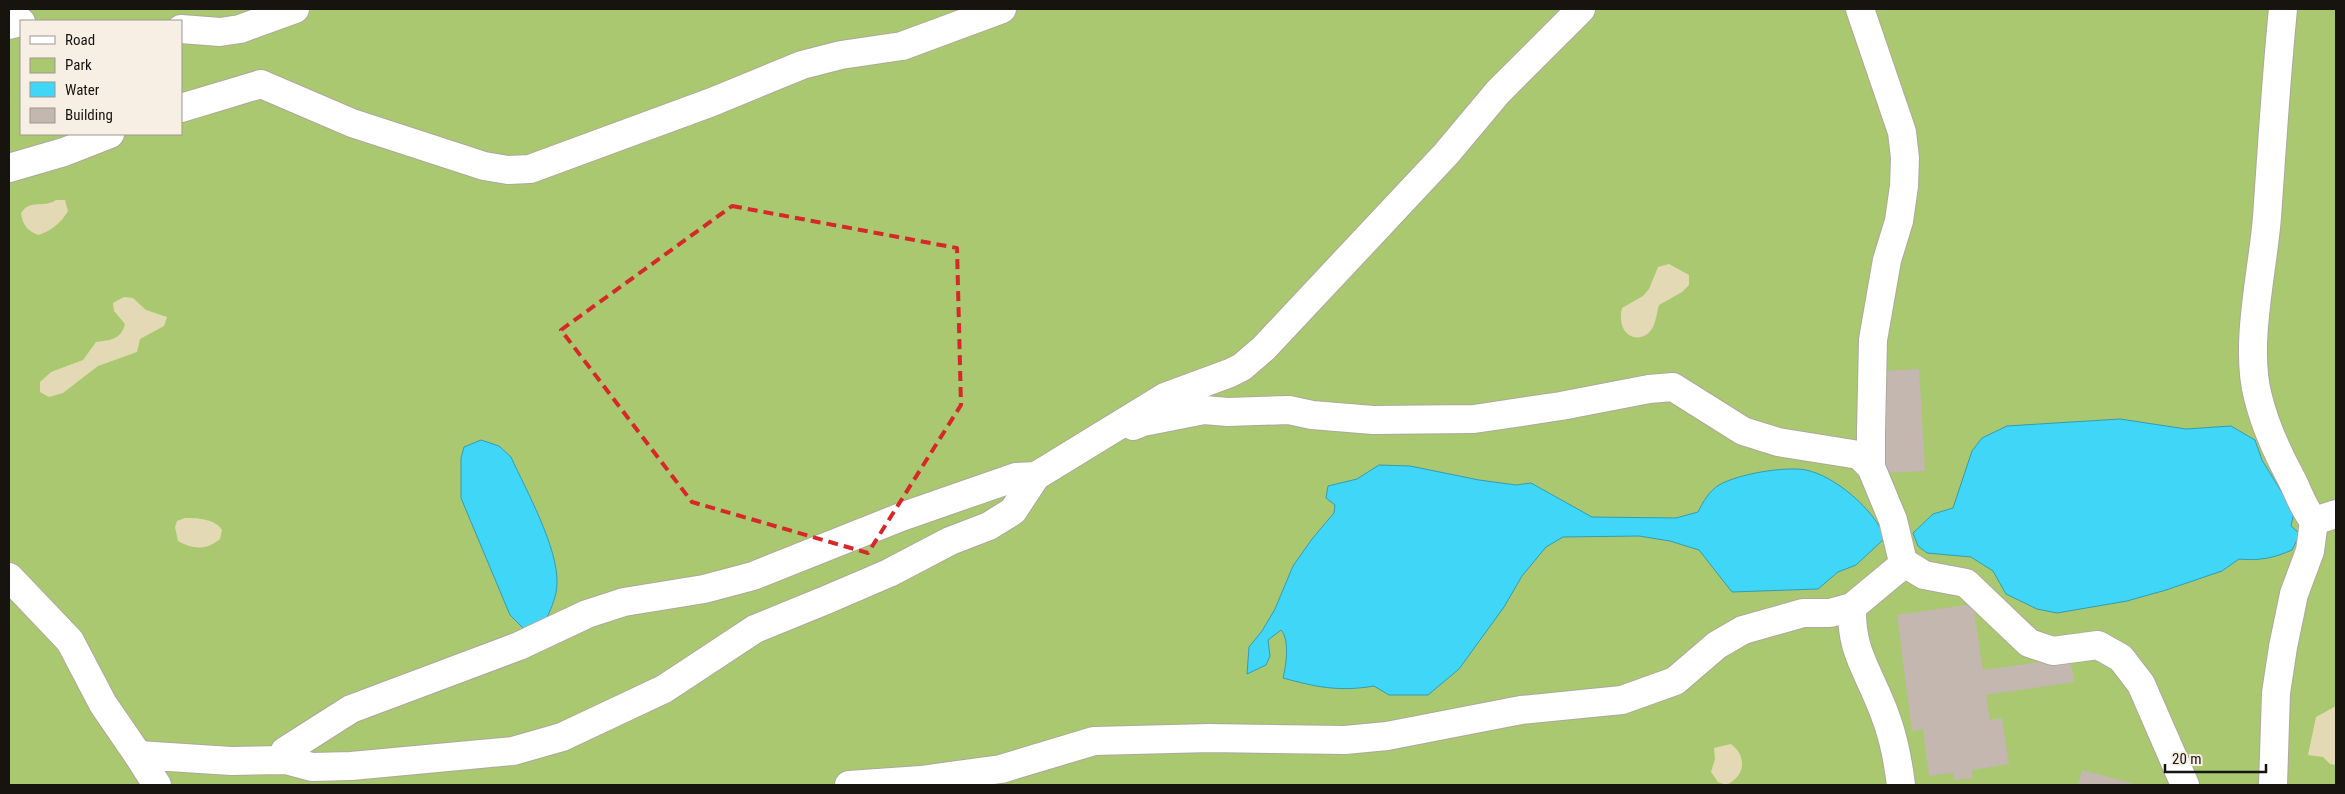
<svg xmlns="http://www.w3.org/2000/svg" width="2345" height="794" font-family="'Roboto Condensed',sans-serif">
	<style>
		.green { fill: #aac870; fill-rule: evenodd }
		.sand { fill: #e3dab5 }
		.water { fill: #40d6f7; stroke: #349cb2 }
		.building { fill: #c3b7b0 }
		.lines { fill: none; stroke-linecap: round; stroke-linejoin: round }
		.minor-casing { stroke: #aea79c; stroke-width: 30 }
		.minor { stroke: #fff; stroke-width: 28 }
		.marked { fill: none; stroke: #d62828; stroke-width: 4; stroke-dasharray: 10 6; stroke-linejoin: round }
	</style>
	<rect width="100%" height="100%" fill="#eae2d6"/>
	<path class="green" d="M9,9H2336V785H9ZM21,21H181V134H21Z"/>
	<g class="sand">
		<path d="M56,200H65L68,211C62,222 50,232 38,235C27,230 23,226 21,213C31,198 43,209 56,200Z"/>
		<path d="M1669,264L1689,275V285L1682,292L1659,305C1657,312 1656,321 1653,327C1642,347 1615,337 1622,308L1643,296L1649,289L1658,267Z"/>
		<path d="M124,297L133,298L146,310L167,317L164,326L140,339L137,352L98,366L63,393L49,397L40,392V382L51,372L83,360L96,342C110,340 121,340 125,324L114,311L113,303Z"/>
		<path d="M185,518C198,518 215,519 222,530L220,539C206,551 192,549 178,541L175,527L177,521Z"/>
		<polygon points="2336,706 2336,765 2330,764 2323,757 2308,755 2316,717"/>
		<path d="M1731,744C1747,756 1746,776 1726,785L1718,782L1711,772L1715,759L1714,748Z"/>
	</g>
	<g class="water">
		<path d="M2120,419L2186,429L2231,426L2255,440L2262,460L2294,512L2291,526L2300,534L2292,550C2274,558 2259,561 2239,559L2222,571L2166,590L2127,601L2057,613L2037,609L2006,594L1993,571L1971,557L1927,553L1918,546L1913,533L1933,514L1953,508L1972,451L1982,438L2007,426Z"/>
		<path d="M481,440L499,446L511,457C526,490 558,547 557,583C557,598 549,613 543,626L528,633L510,615L461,498V458L464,447Z"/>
		<path d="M1379,465L1410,466L1479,480L1516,485L1531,483L1592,517L1676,518L1698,512C1703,502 1709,491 1719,485C1738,474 1785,466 1806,470C1835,476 1875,510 1885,538L1856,565L1838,572L1818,589L1732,592L1699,550L1670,541L1639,536L1563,537L1546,547L1522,576L1504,607L1459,669L1428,695H1389L1374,686C1339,692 1316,687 1283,678C1286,666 1290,640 1281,630L1268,640L1270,656L1266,665L1247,674L1249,647L1262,631L1275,609L1293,566L1312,539L1334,513L1335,505L1326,498L1328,486L1357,479Z"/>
	</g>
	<g class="building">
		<polygon points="1919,369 1925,471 1886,473 1880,371"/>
		<polygon points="1973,604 1983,670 2070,658 2074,682 1986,695 1990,720 2002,718 2009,764 1972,770 1973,778 1954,780 1953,773 1929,776 1923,729 1912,731 1897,615"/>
		<polygon points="2082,770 2139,785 2078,785"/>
	</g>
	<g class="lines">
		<defs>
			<g id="minor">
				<polyline points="1860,9 1902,132 1905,158 1904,186 1899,221 1887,260 1873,340 1871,432 1871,467 1893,520 1903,562 1924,575 1966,583 2029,643 2053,651 2098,645 2121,658 2141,684 2185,785"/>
				<path d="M2283,9C2276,78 2272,147 2267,217C2263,270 2244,345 2258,397C2265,426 2277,452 2291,478C2299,493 2303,508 2314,521"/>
				<polyline points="9,25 21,22"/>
				<polyline points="181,29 220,32 240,29 295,9"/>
				<polyline points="181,108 261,84 352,123 484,166 508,170 530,169 712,102 802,65 841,55 902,46 1002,9"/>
				<polyline points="9,168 64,152 110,134"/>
				<polyline points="1133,426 1143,422 1204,410 1228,412 1289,410 1312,415 1373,420 1474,419 1561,406 1649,389 1673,387 1743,431 1778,442 1859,455 1871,467"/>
				<polyline points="9,577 70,641 103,704 138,755"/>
				<path d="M1852,607C1851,648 1864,664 1879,700C1892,730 1897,754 1901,785"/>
				<polyline points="286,760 285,751 351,709 519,646 587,614 624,602 704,589 753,576 901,517 1016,477 1036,476"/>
				<polyline points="157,785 138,755 231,761 286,760 312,767 351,766 513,751 562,737 664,689 755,629 826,600 889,573 950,541 989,526 1013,511 1036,476 1165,397 1230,373 1242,367 1264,348 1446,154 1498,92 1581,9"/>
				<polyline points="849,785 921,780 1001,769 1094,741 1210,738 1345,740 1387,736 1521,710 1622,700 1675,681 1717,645 1743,630 1803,613 1830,613 1852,607 1905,563"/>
				<polyline points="2273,785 2276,693 2283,647 2294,594 2310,551 2314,521 2336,514"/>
			</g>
		</defs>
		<use href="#minor" class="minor-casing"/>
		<use href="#minor" class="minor"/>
	</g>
	<path class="marked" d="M732,206L957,248L961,405L868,553L692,502L561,330Z"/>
	<rect width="2345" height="794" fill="none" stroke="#171410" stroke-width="20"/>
	<rect x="20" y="20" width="162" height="115" fill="#f7efe4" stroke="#9d978f"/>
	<rect x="30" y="36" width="25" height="8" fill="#ffffff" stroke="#9d978f"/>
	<text x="65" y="45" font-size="15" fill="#171410">Road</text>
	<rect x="30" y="58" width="25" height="15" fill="#aac870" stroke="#9d978f"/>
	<text x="65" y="70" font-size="15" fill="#171410">Park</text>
	<rect x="30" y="82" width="25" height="15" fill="#40d6f7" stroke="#9d978f"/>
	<text x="65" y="95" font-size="15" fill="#171410">Water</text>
	<rect x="30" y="108" width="25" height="15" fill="#c3b7b0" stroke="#9d978f"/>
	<text x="65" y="120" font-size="15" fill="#171410">Building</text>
	<path d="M2165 764v8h101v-8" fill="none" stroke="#171410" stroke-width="2.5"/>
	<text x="2172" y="764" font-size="15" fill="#171410" stroke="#f7efe4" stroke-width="4" paint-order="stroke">20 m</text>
</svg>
